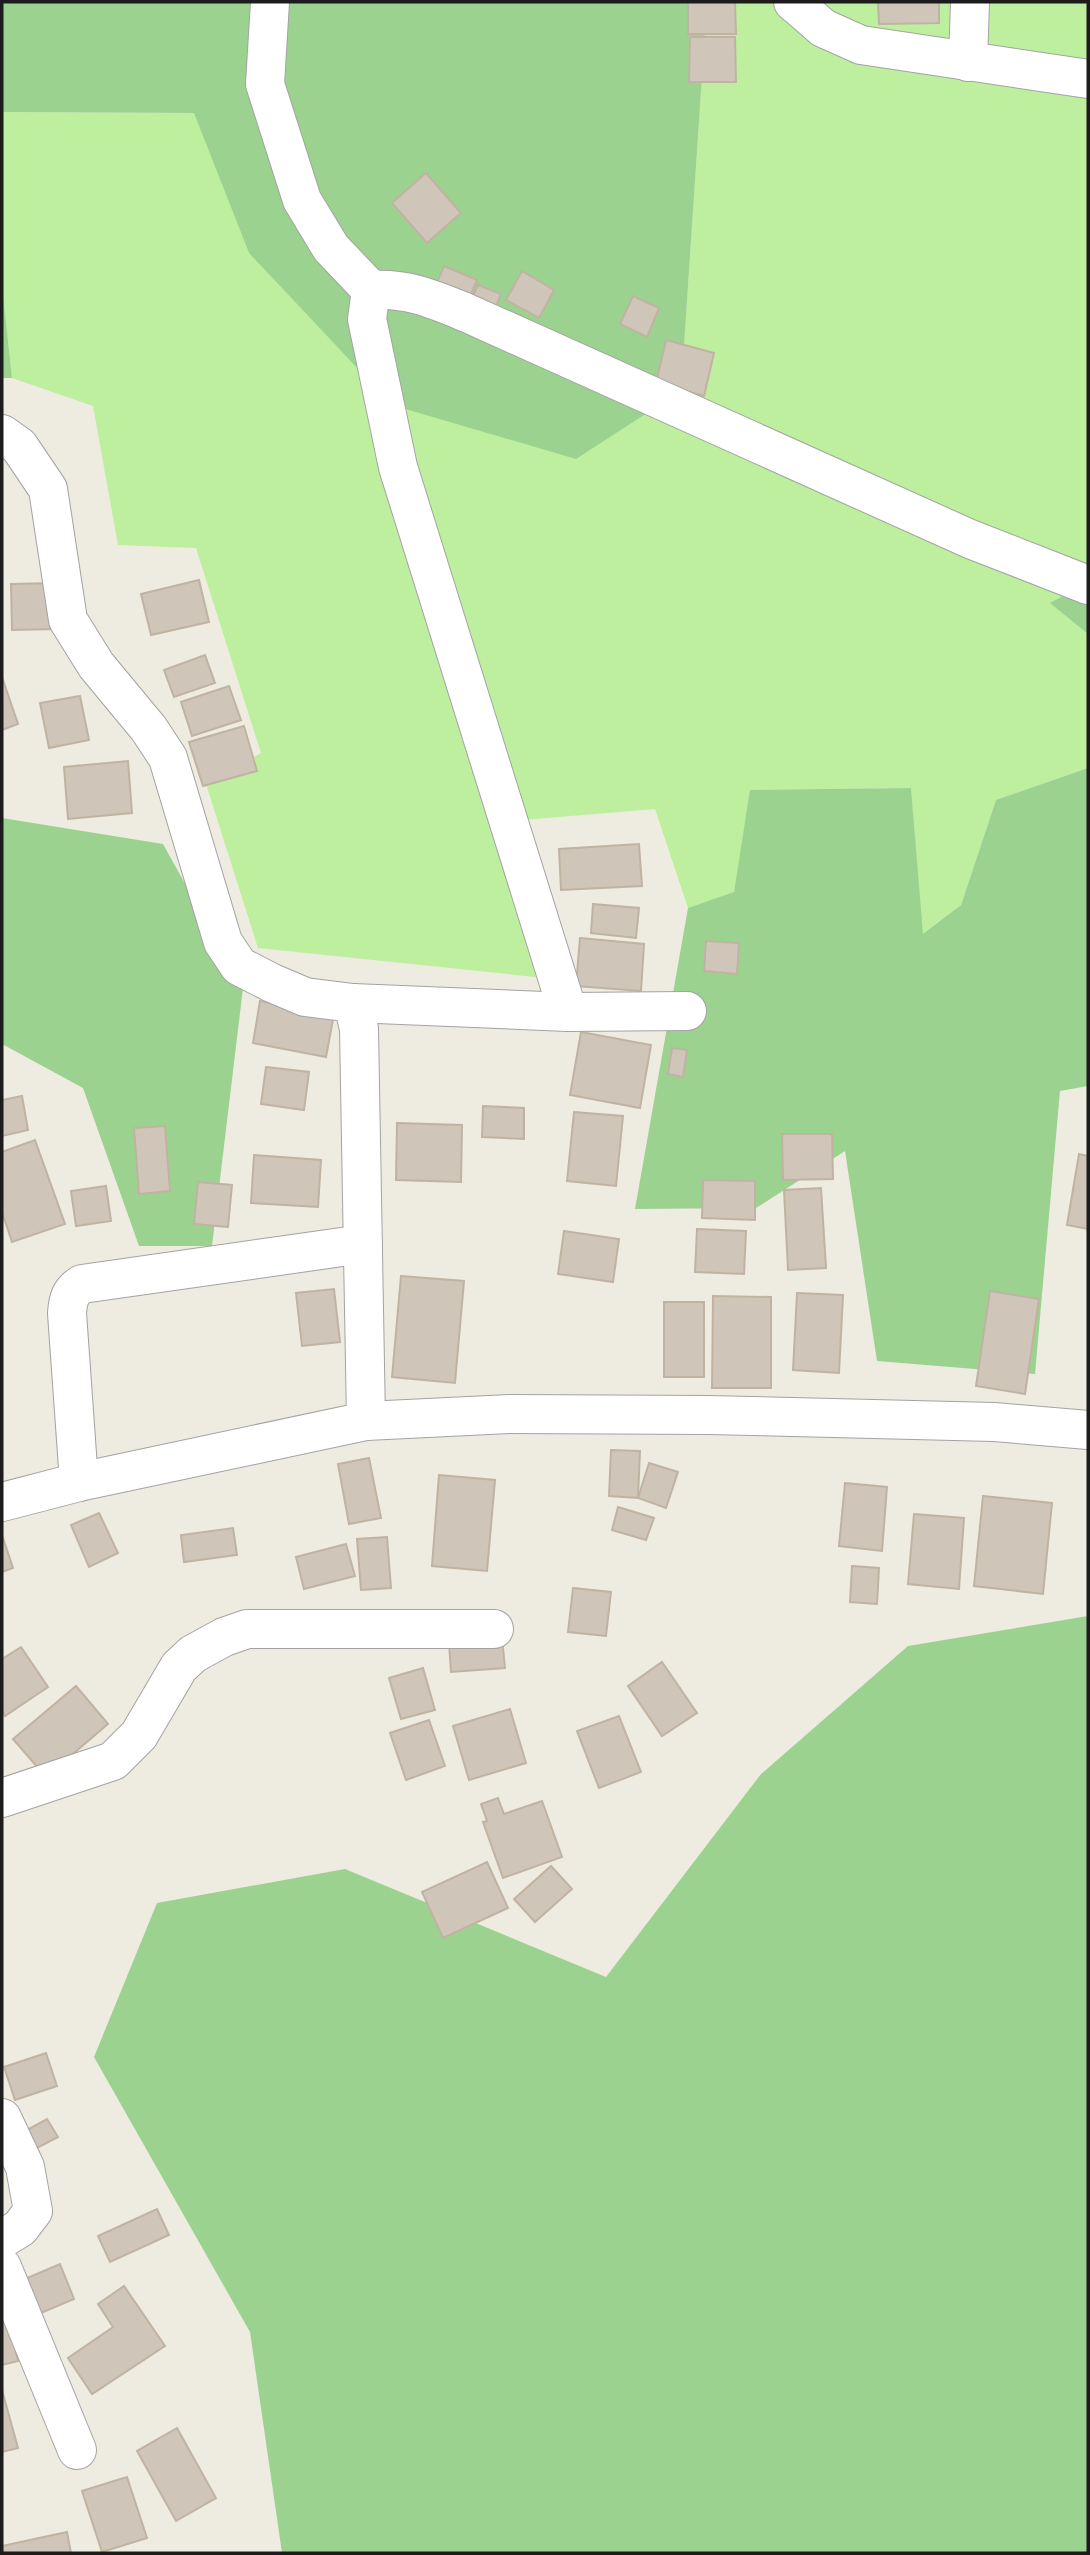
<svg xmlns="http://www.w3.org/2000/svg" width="1090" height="2555" font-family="Ubuntu,sans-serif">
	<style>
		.grass { fill: #bdef9f }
		.forest { fill: #9cd290 }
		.building { fill: #cfc5b9; stroke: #c1b3a1; stroke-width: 2 }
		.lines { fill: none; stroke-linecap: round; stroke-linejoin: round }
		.minor-casing { stroke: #a3a3a3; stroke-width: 40 }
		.minor { stroke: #fff; stroke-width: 38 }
	</style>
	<rect width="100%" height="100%" fill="#eeebe0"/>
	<polygon class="grass" points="707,2 1088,2 1088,582 1051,603 1088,634 1088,768 996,800 961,905 922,935 911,788 751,790 734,893 688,908 655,809 511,821 564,980 258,948 206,784 261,753 196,548 118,545 93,406 12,378 2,285 2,112 195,113 249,253 681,391"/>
	<g class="forest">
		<polygon points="2,2 707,2 681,391 576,459 392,405 249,253 194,113 2,112"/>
		<polygon points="2,285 12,378 2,378"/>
		<polygon points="1088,582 1088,634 1050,603"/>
		<polygon points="1088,768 1088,1086 1060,1091 1035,1374 877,1361 845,1151 756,1208 635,1209 688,908 734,892 750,790 911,788 923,934 961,905 996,800"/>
		<polygon points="2,818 163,844 243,988 212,1246 139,1246 83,1088 2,1044"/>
		<polygon points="1088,1616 1088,2553 282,2553 250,2332 94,2057 157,1903 345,1869 606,1977 761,1774 908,1646"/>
	</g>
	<g class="building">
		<polygon points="688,2 735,2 736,34 688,34"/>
		<polygon points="878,2 939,2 939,23 879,24"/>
		<polygon points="690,37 735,37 736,82 689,82"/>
		<polygon points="426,173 461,213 427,243 392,203"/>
		<polygon points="444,266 477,280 466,306 433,292"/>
		<polygon points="522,271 554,290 539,318 506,300"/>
		<polygon points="478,285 501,294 492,316 469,305"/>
		<polygon points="633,296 659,308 647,337 620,324"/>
		<polygon points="666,340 714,353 704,396 656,383"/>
		<polygon points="199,580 209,622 151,635 141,594"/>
		<polygon points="55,583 56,629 12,630 11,584"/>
		<polygon points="205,655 215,683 174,697 164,670"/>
		<polygon points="2,677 18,724 2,730"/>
		<polygon points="229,686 241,720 192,736 181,702"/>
		<polygon points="80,696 89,740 49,748 40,703"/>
		<polygon points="244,726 257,771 203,786 189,742"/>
		<polygon points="128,761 132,813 68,819 64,767"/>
		<polygon points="639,844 642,886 561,890 559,849"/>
		<polygon points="593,904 639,908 636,938 591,933"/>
		<polygon points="580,938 644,944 641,991 576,986"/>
		<polygon points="706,941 739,943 737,974 704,971"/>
		<polygon points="260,1001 334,1014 326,1057 253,1043"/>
		<polygon points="581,1032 651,1045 640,1108 570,1095"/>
		<polygon points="672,1048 687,1050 683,1077 668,1074"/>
		<polygon points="266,1067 309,1072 304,1110 261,1104"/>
		<polygon points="22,1096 28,1130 2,1136 2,1100"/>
		<polygon points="483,1106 524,1108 524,1139 482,1137"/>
		<polygon points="574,1112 623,1116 616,1186 567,1181"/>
		<polygon points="397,1123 462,1125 461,1182 396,1180"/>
		<polygon points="165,1126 170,1191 139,1194 134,1128"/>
		<polygon points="782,1134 832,1134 833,1179 783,1180"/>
		<polygon points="35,1140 65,1224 12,1242 2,1212 2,1152"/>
		<polygon points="1079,1154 1088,1156 1088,1229 1067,1225"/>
		<polygon points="254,1155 321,1160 318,1207 251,1203"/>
		<polygon points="703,1180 755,1181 755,1220 702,1218"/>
		<polygon points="198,1182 232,1185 228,1227 194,1224"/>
		<polygon points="106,1186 111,1221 76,1226 71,1191"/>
		<polygon points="821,1188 826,1268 788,1270 784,1190"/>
		<polygon points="697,1229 746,1231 744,1274 695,1272"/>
		<polygon points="564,1231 619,1239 613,1282 558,1274"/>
		<polygon points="401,1276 464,1281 455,1383 392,1377"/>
		<polygon points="334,1289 340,1342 302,1346 296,1293"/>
		<polygon points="990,1291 1039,1299 1025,1394 976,1386"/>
		<polygon points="797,1293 843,1295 839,1373 793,1370"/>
		<polygon points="713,1296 771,1297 771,1388 712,1388"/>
		<rect x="664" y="1302" width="40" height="75"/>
		<polygon points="611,1450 640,1451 638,1498 609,1496"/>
		<polygon points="369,1458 381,1518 349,1524 338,1464"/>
		<polygon points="649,1463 678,1472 666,1508 638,1498"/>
		<polygon points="439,1475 495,1480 487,1571 432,1566"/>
		<polygon points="845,1483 887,1487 882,1551 839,1546"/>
		<polygon points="983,1496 1052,1503 1043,1594 974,1586"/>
		<polygon points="618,1507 654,1518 646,1540 612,1530"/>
		<polygon points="99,1513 118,1553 89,1567 71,1525"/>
		<polygon points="914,1514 964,1518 959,1589 908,1584"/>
		<polygon points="233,1528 237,1555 184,1562 181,1535"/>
		<polygon points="2,1535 13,1568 2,1572"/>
		<polygon points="387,1537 391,1588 361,1590 357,1539"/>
		<polygon points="346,1544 355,1576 304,1589 296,1557"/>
		<polygon points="852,1566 879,1568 877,1604 850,1602"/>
		<polygon points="573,1588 611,1592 606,1636 568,1632"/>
		<polygon points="502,1638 505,1668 451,1672 449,1643"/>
		<polygon points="21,1647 48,1687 5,1716 2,1711 2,1659"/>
		<polygon points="662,1662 697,1713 662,1736 628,1686"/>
		<polygon points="423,1668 435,1710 401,1719 389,1678"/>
		<polygon points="76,1686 108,1724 46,1777 13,1739"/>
		<polygon points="510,1709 526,1763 469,1780 453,1726"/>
		<polygon points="619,1716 641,1772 599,1788 577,1731"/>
		<polygon points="429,1720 445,1766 406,1780 390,1733"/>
		<polygon points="498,1798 504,1814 542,1801 562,1857 503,1878 483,1822 487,1821 481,1804"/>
		<polygon points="487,1862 508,1908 443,1938 422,1892"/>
		<polygon points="551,1866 572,1889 535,1922 514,1899"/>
		<polygon points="46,2053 57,2086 15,2100 4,2067"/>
		<polygon points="47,2119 58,2137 37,2148 27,2130"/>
		<polygon points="157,2209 169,2235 110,2262 98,2236"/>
		<polygon points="60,2264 74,2299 34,2316 20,2281"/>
		<polygon points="124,2286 165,2346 92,2394 68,2358 113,2327 98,2304"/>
		<polygon points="7,2310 18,2361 2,2365 2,2311"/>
		<polygon points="2,2390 18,2448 2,2452"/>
		<polygon points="177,2428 216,2498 176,2521 137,2451"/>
		<polygon points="127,2477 147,2538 102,2552 82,2491"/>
		<polygon points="67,2532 71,2553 3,2553 2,2546"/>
	</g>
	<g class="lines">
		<defs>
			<g id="minor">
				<polyline points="270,2 265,84 302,200 331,248 371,290"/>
				<polyline points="793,2 823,28 861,45 1088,79"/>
				<polyline points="968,62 970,2"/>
				<polyline points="2,434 19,446 48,489 68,620 96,665 149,729 168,758 223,942 239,966 272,983 305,997 353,1003 359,1029 366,1421"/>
				<polyline points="353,1003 568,1012 687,1011"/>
				<path d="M568,1012L398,467L367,319L371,290C408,288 433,299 467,313L970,539L1088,585"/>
				<path d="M79,1482L67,1313C68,1300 70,1291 82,1284L363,1244"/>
				<polyline points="2,1502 79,1482 366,1421 510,1414 708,1415 994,1422 1088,1430"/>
				<polyline points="2,1798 113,1761 139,1735 179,1667 193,1654 224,1637 247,1629 494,1629"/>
				<polyline points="2,2118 25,2167 33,2211 20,2228 2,2239"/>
				<polyline points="2,2267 77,2450"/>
			</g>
		</defs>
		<use href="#minor" class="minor-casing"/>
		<use href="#minor" class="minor"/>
	</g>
	<rect width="1090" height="2555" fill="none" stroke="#1c1c1c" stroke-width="7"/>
</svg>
